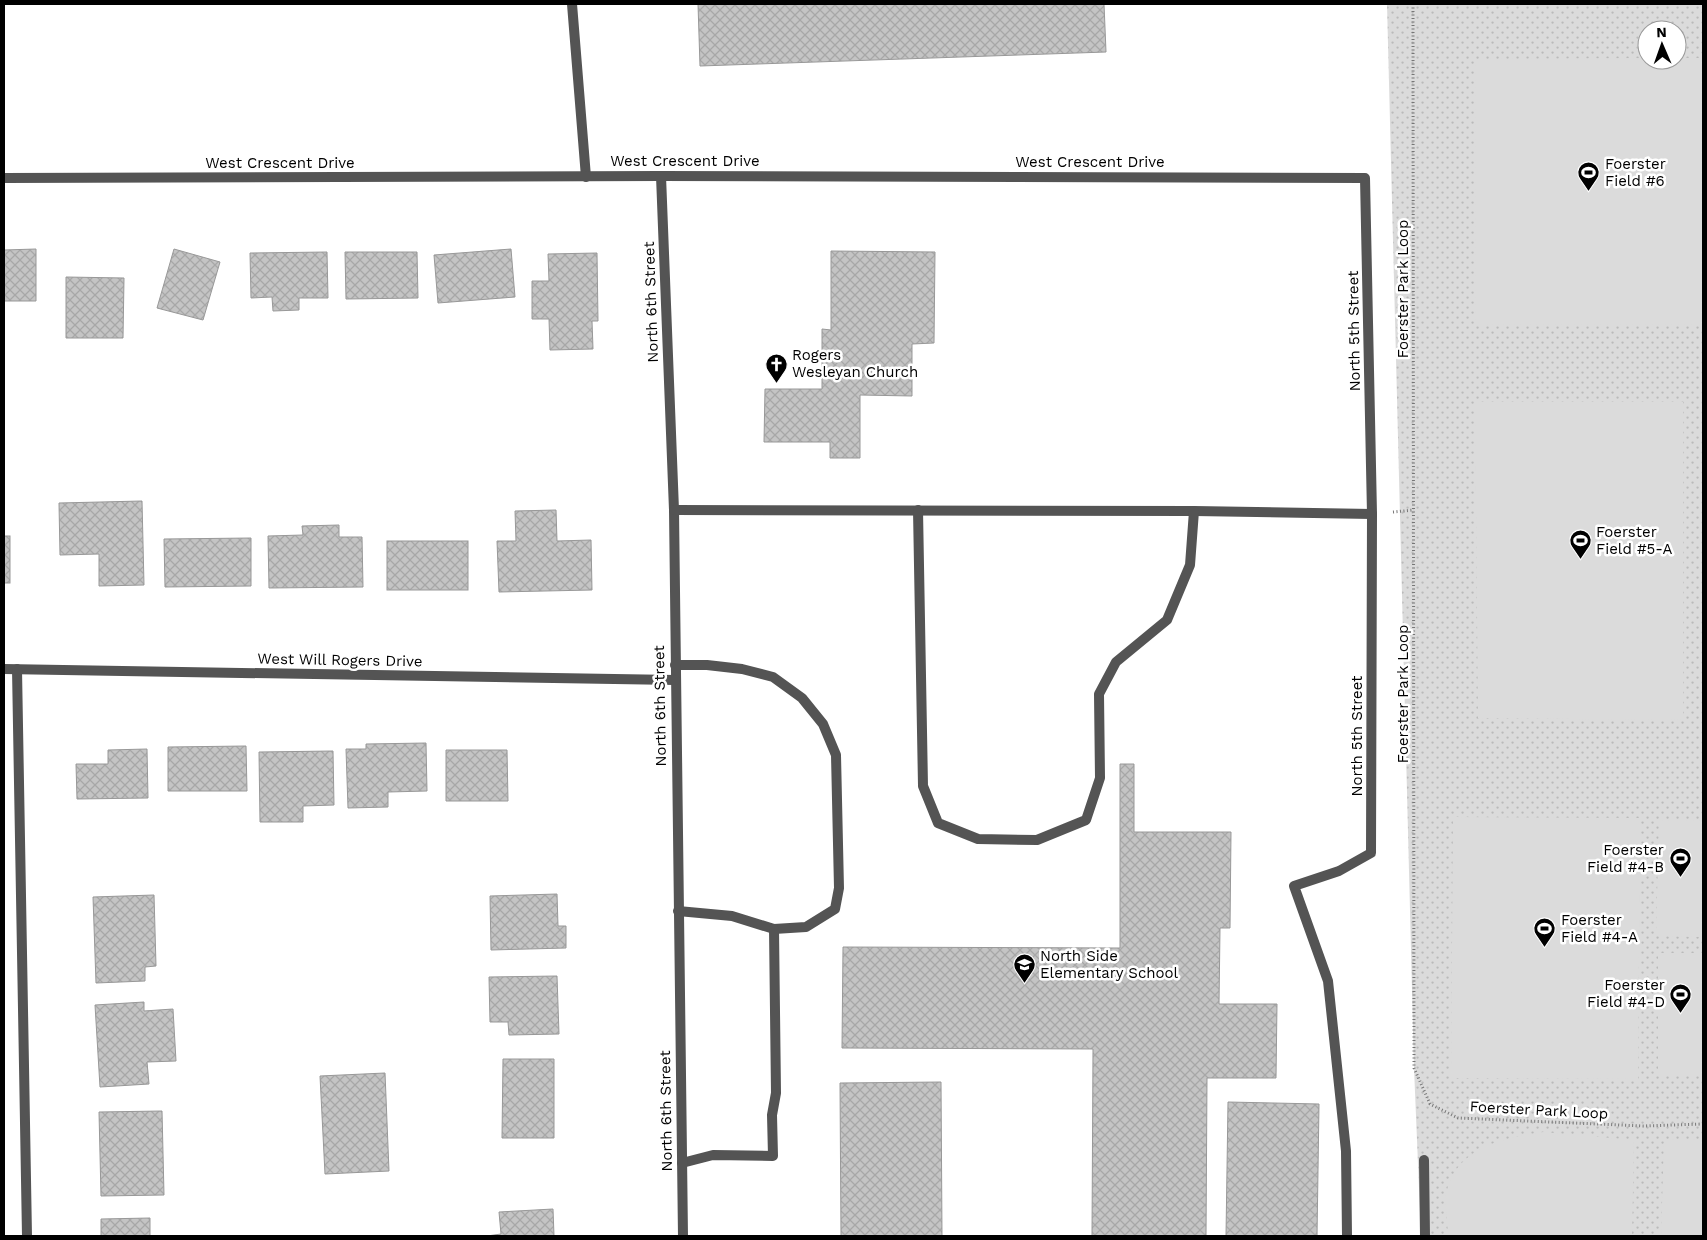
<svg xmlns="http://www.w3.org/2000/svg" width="1707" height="1240" font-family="'Work Sans',sans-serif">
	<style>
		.park { fill: url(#park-dots); fill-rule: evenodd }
		.garden { fill: #dbdbdb }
		.building { fill: url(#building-cross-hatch); stroke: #989898 }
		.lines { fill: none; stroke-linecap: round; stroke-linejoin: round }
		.path { stroke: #767676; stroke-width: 3; stroke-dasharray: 1 2.5; stroke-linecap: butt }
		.service { stroke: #545454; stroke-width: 10 }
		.minor { stroke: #545454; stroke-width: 10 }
		.labels { text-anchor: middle; stroke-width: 5; stroke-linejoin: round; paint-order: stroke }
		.street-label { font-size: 15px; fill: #000; stroke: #fff }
		.poi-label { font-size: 15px; fill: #000; stroke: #fff; text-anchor: start }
	</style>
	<defs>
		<pattern id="park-dots" width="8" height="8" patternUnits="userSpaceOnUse" patternTransform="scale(1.25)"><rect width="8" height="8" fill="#dbdbdb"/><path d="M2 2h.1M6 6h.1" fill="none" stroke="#bababa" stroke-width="1.8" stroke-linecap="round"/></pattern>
		<pattern id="building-cross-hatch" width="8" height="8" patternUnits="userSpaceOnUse" patternTransform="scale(1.25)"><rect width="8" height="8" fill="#c4c4c4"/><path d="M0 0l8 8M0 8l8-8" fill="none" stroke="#a7a7a7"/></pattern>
	</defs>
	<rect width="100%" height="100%" fill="#fff"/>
	<path class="park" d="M1387,4H1703V1236H1421L1414,1068ZM1647,30H1677V60H1647Z"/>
	<g class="garden">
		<polygon points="1647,58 1647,60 1677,60 1677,58 1703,58 1703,324 1476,325 1475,59"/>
		<polygon points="1475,402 1683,402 1683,720 1478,718"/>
		<polygon points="1453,817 1640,818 1638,1079 1451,1078"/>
		<polygon points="1659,820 1703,821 1703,937 1656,936"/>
		<rect x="1658" y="953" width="45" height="121"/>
		<path d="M1543,1132L1634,1140L1632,1236H1448C1448,1224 1444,1205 1446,1194C1456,1147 1503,1138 1543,1132Z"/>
		<polygon points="1703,1139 1703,1236 1661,1236 1664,1140"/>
	</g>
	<g class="building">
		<polygon points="698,4 1104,4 1106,52 700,66"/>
		<polygon points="36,249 36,301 4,301 4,250"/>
		<polygon points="174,249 220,262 203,320 157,308"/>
		<polygon points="511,249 515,297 438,303 434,255"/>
		<polygon points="831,251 935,252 934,343 912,344 912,396 860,395 860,458 830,458 830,442 764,442 765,389 822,389 822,329 831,330"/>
		<polygon points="327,252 328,298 299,298 299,310 273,311 272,297 251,298 250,253"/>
		<polygon points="345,252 417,252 418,298 346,299"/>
		<polygon points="597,253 598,321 592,321 593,349 550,350 549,319 532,319 532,281 549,281 548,254"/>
		<polygon points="66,277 124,278 123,338 66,338"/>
		<polygon points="142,501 144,585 99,586 99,554 60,555 59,503"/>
		<polygon points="556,510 557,541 591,540 592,590 499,592 497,541 516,541 515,511"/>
		<polygon points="339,525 339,537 362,537 363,587 269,588 268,536 303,535 302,526"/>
		<rect x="4" y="536" width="6" height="47"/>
		<polygon points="251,538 251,586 165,587 164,539"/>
		<rect x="387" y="541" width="81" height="49"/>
		<polygon points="426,743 427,791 388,792 388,807 348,808 346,749 366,749 366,744"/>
		<polygon points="246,746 247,791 168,791 168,747"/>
		<polygon points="147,749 148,798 77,799 76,764 108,764 108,750"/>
		<polygon points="446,750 507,750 508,801 446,801"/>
		<polygon points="333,751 334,805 303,806 303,822 260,822 259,752"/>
		<polygon points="1120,764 1134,764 1134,832 1231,832 1230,928 1220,928 1219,1004 1277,1004 1276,1078 1207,1078 1206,1236 1092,1236 1093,1049 842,1048 843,947 1120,948"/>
		<polygon points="557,894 558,926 566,926 566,948 491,950 490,896"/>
		<polygon points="154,895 156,966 145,967 145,981 96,983 93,897"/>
		<polygon points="557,976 559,1034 509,1035 508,1022 490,1022 489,977"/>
		<polygon points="144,1002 144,1011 173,1009 176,1061 147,1062 149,1084 100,1087 95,1005"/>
		<polygon points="503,1059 554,1059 554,1138 502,1138"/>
		<polygon points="385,1073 389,1171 325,1174 320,1076"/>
		<polygon points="941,1082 942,1236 841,1236 840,1083"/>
		<polygon points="1228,1102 1319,1104 1317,1236 1226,1236"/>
		<polygon points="162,1111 164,1195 101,1196 99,1112"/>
		<polygon points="553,1209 554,1236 487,1236 501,1234 499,1212"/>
		<polygon points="150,1218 150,1236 101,1236 101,1219"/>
	</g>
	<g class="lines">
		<g class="path">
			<polyline points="1413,4 1414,1068 1430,1104 1458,1118 1643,1126 1703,1124"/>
			<polyline points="1393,512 1414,510"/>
		</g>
		<g class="service">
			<polyline points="675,665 707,665 742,669 773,677 802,698 823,724 836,755 839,888 835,909 806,927 774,929 732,916 678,911"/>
			<polyline points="1424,1160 1425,1236"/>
			<polyline points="682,1163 713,1155 773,1156 772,1115 776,1093 774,929"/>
		</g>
		<g class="minor">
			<polyline points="572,4 586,177"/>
			<polyline points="661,176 674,510 683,1236"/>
			<polyline points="4,178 661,176 1365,178 1372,514 1371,853 1339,871 1294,886 1328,981 1346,1151 1347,1236"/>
			<polyline points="674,510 1194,511 1372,514"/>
			<polyline points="918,510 923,786 938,823 978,839 1037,840 1086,820 1100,778 1099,694 1116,662 1167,620 1190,565 1194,511"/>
			<polyline points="4,669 675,680"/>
			<polyline points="17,669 27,1236"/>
		</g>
	</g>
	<defs>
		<symbol id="stadium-pin" viewBox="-11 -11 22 30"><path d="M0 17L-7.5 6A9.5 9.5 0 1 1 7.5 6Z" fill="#000" stroke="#fff"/><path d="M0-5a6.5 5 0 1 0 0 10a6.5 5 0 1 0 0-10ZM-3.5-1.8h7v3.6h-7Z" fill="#fff"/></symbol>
		<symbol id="church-pin" viewBox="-11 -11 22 30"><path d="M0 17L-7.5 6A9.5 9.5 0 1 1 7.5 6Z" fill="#000" stroke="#fff"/><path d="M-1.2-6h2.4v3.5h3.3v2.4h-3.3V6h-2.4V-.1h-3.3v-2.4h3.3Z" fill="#fff"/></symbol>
		<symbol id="school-pin" viewBox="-11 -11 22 30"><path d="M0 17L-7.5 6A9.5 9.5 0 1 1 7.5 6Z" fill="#000" stroke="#fff"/><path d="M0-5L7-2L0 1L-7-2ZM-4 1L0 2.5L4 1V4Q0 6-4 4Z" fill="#fff"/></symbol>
	</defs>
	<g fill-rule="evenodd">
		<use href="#stadium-pin" x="1576" y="160" width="25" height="34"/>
		<use href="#church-pin" x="764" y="352" width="25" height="34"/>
		<use href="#stadium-pin" x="1568" y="528" width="25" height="34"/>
		<use href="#stadium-pin" x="1668" y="846" width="25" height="34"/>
		<use href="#stadium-pin" x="1532" y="916" width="25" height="34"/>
		<use href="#school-pin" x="1012" y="952" width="25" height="34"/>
		<use href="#stadium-pin" x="1668" y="982" width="25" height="34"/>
	</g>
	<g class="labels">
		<g class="street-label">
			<text x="685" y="166">West Crescent Drive</text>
			<text x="1090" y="167">West Crescent Drive</text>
			<text x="280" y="168">West Crescent Drive</text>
			<text transform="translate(1403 289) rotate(-90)" y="5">Foerster Park Loop</text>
			<text transform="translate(651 302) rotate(-92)" y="5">North 6th Street</text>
			<text transform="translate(1354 331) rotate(-91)" y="5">North 5th Street</text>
			<text transform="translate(340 660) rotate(1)" y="5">West Will Rogers Drive</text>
			<text transform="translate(1403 694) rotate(-90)" y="5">Foerster Park Loop</text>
			<text transform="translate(660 706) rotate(-91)" y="5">North 6th Street</text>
			<text transform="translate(1357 736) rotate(-90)" y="5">North 5th Street</text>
			<text transform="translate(1539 1110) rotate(3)" y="5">Foerster Park Loop</text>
			<text transform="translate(666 1111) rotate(-91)" y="5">North 6th Street</text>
		</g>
		<g class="poi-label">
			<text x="1605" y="169">Foerster<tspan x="1605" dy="17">Field #6</tspan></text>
			<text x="792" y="360">Rogers<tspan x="792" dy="17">Wesleyan Church</tspan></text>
			<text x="1596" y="537">Foerster<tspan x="1596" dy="17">Field #5-A</tspan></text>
			<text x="1664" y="855" text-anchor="end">Foerster<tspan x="1664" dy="17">Field #4-B</tspan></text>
			<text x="1561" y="925">Foerster<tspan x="1561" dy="17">Field #4-A</tspan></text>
			<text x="1040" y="961">North Side<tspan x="1040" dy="17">Elementary School</tspan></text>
			<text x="1665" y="990" text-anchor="end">Foerster<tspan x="1665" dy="17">Field #4-D</tspan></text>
		</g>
	</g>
	<rect width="1707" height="1240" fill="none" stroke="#000000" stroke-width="10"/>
	<g transform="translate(1662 45) rotate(358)"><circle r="24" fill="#ffffff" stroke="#999999"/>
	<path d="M0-4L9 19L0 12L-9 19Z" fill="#000000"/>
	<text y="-8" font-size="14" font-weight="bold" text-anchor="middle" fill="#000000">N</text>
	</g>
</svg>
